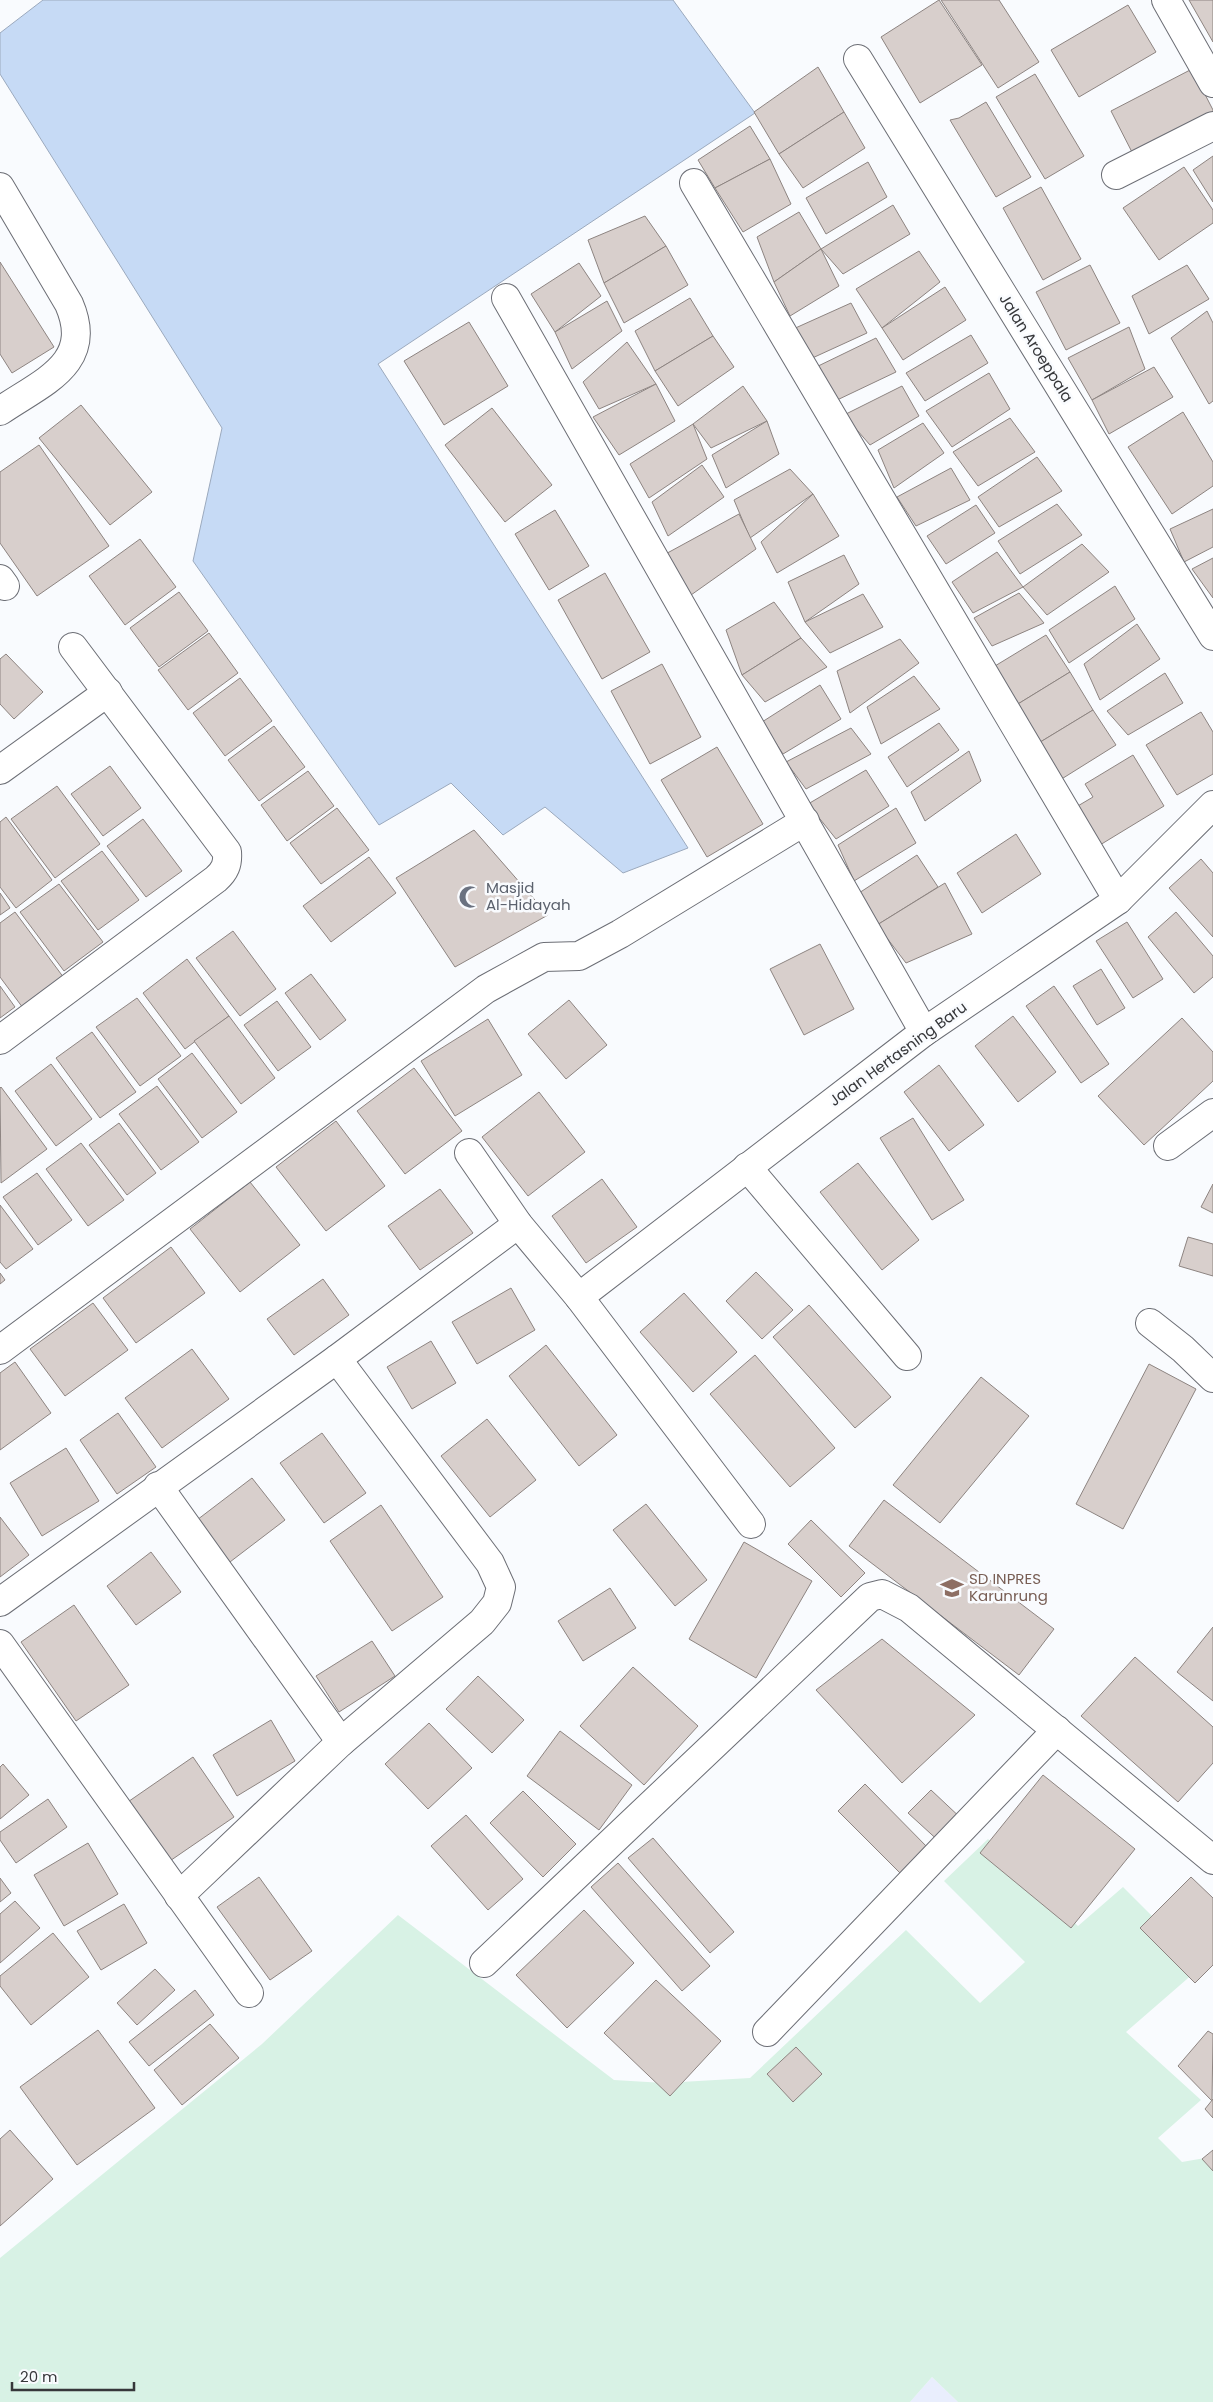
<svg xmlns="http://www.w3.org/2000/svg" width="1213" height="2402" font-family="Poppins,sans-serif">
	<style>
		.built { fill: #e9eefd }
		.green { fill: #d8f2e5 }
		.water { fill: #c6daf5; stroke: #9ba9bd }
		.building { fill: #d8cfcc; stroke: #8d8481 }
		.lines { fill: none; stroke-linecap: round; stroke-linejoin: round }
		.street-casing { stroke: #6c6e75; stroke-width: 30 }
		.street { stroke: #fff; stroke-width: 28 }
		.labels { text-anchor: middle; stroke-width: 5; stroke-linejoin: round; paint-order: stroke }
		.street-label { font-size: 15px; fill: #36373a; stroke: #f9fbfe }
		.worship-label { font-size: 15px; fill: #5b616d; stroke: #f9fbfe; text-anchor: start }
		.education-label { font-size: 15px; fill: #785e54; stroke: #f9fbfe; text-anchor: start }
	</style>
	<rect width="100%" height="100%" fill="#f9fbfe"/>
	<polygon class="built" points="932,2377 958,2402 910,2402"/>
	<polygon class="green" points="988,1839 1078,1926 1123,1887 1202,1966 1126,2032 1201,2100 1158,2138 1182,2162 1205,2158 1213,2170 1213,2402 958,2402 932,2377 910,2402 0,2402 0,2258 262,2044 398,1915 614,2080 664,2083 750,2078 906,1930 980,2003 1025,1962 944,1881"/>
	<polygon class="water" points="43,0 673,0 755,113 378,364 688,848 623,873 545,807 503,835 451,783 379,825 193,561 222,428 0,74 0,33"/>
	<g class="building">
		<polygon points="939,0 982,65 920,103 881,37"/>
		<polygon points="941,0 999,0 1039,62 998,88"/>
		<polygon points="1189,0 1213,0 1213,42"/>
		<polygon points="1128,5 1156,52 1079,97 1051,50"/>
		<polygon points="818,67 844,112 779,154 754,112"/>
		<polygon points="1192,69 1213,110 1213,118 1135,158 1111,111"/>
		<polygon points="1035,74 1084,156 1045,179 996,97"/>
		<polygon points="986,102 1031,177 996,197 950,120 959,118"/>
		<polygon points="844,112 865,148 803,188 779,154"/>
		<polygon points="750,126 770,159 715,188 698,160"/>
		<polygon points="1213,156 1213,202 1193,170"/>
		<polygon points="770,159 791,204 743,232 715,188"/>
		<polygon points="868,162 887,197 826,234 806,198"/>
		<polygon points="1184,167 1213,210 1213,223 1159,260 1123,208"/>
		<polygon points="1041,187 1081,259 1043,280 1003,208"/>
		<polygon points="893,205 910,234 843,274 821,249"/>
		<polygon points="799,212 821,249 774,282 757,237"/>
		<polygon points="645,216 666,246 604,283 588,240"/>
		<polygon points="666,246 688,285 624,323 604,283"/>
		<polygon points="821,249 839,286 790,316 774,282"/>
		<polygon points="919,251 940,282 882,328 856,289"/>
		<polygon points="0,262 54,347 12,373 0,354"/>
		<polygon points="579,263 601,296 555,332 531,294"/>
		<polygon points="1090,265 1120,323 1066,350 1036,292"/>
		<polygon points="1187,265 1209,299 1149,334 1132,296"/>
		<polygon points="945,287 966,320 903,360 882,328"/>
		<polygon points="690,298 713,336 655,371 635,331"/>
		<polygon points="607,301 622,331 572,369 555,332"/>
		<polygon points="851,303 867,333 808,360 791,330"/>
		<polygon points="1207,311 1213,323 1213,401 1209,404 1171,338"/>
		<polygon points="469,322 508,386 444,425 404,361"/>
		<polygon points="1129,327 1145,369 1092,400 1068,358"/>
		<polygon points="971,335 988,363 925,401 906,373"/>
		<polygon points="713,336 734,367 678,406 655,371"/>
		<polygon points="876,338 896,372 835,401 812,369"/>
		<polygon points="627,342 656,384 599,409 583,382"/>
		<polygon points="1154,367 1173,397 1109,434 1092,400"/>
		<polygon points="989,373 1010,409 952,447 926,411"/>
		<polygon points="656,384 675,421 619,455 593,417"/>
		<polygon points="743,386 767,421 711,448 693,424"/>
		<polygon points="902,386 919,416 870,445 844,415"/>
		<polygon points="81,405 152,492 110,525 39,438"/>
		<polygon points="492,408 552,485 505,522 445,445"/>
		<polygon points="1183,412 1213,462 1213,486 1172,514 1128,447"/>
		<polygon points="1010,418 1035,452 978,486 953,452"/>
		<polygon points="767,421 779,454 726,488 712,455"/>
		<polygon points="923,423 944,453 894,488 878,450"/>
		<polygon points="693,424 707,459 649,498 630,464"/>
		<polygon points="39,445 109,546 37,596 0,543 0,472"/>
		<polygon points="1037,457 1062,491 999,527 978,497"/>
		<polygon points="702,465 724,497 668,536 652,502"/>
		<polygon points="951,468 970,500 916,526 897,497"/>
		<polygon points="790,469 813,494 750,538 734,500"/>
		<polygon points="813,494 839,536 777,573 761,542"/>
		<polygon points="1057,504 1082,535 1020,574 998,541"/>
		<polygon points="976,505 995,533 946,564 927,536"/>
		<polygon points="1213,509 1213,547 1184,562 1170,529"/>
		<polygon points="555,510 589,566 549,590 515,534"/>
		<polygon points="739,514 756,549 691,595 660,557"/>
		<polygon points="140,539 176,587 125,625 89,576"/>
		<polygon points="1082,544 1109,572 1047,615 1023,587"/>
		<polygon points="997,552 1023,587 973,613 952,582"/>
		<polygon points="844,555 859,584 805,622 788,582"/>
		<polygon points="1213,558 1213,598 1192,569"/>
		<polygon points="605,573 650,652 602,679 558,600"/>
		<polygon points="1115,586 1135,619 1069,663 1049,630"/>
		<polygon points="179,592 208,631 159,667 130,628"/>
		<polygon points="1019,593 1044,623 992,646 974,618"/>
		<polygon points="863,594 883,627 830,653 805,622"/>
		<polygon points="774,602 801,638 742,675 726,630"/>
		<polygon points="1137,624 1160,659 1100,700 1084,664"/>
		<polygon points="209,633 238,673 188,710 158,670"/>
		<polygon points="1046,635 1070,672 1013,707 990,669"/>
		<polygon points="801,638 827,667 765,702 742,675"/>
		<polygon points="900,639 919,663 850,713 837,671"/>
		<polygon points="6,654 43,692 14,719 0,704 0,659"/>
		<polygon points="662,664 701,737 650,764 611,691"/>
		<polygon points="1070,672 1093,710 1037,744 1013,707"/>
		<polygon points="1165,673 1183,703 1128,735 1107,711"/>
		<polygon points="914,676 940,709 881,744 867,707"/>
		<polygon points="240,678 272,721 225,756 193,713"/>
		<polygon points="820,685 841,719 783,754 762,722"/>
		<polygon points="1093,710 1116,745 1060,780 1037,744"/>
		<polygon points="1201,712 1213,732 1213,774 1177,795 1146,745"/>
		<polygon points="939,723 959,750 907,787 888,757"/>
		<polygon points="274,726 305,767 259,801 228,760"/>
		<polygon points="851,728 871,754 806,789 786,762"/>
		<polygon points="717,747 763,824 707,857 661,780"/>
		<polygon points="969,751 981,781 925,821 911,792"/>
		<polygon points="1133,755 1164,806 1095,848 1071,810 1093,797 1085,784"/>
		<polygon points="110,766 141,808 103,836 71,794"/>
		<polygon points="866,770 889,806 836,839 808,804"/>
		<polygon points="308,771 334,806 287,841 261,805"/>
		<polygon points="57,786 100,844 55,878 11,819"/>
		<polygon points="337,808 369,850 321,884 290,843"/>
		<polygon points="896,808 916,843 854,881 838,845"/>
		<polygon points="6,817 52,880 16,908 0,887 0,822"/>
		<polygon points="143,819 182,871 146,897 107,846"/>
		<polygon points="474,830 548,915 455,967 396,878"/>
		<polygon points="1016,834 1041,874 982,913 957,873"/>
		<polygon points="102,851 139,900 98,930 61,881"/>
		<polygon points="917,855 938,887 877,925 859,893"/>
		<polygon points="369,857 396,893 331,942 303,906"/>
		<polygon points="1201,859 1213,873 1213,937 1169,888"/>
		<polygon points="945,883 972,934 906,963 877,925"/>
		<polygon points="59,884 103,942 64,971 20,912"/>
		<polygon points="0,893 10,908 0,915"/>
		<polygon points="15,912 64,978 23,1008 0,977 0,923"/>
		<polygon points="1176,912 1213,956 1213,977 1194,993 1148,937"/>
		<polygon points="1127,922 1163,979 1133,998 1096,941"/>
		<polygon points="233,931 276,989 240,1016 196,958"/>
		<polygon points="820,944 854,1009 804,1035 770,969"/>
		<polygon points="187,959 229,1016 185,1049 143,993"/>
		<polygon points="1101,969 1125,1008 1097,1025 1073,986"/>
		<polygon points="311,974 346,1020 320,1040 285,993"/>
		<polygon points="0,986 15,1007 0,1018"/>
		<polygon points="1054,986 1109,1064 1081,1083 1026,1006"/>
		<polygon points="137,998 181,1056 140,1086 96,1027"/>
		<polygon points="569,1000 607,1045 566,1079 528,1034"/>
		<polygon points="277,1001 311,1047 278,1071 244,1025"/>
		<polygon points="229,1016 275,1078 241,1104 194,1041"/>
		<polygon points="1013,1016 1056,1072 1018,1102 975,1046"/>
		<polygon points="1182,1018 1213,1052 1213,1081 1144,1145 1098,1096"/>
		<polygon points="488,1019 522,1075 455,1116 421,1061"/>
		<polygon points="92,1032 136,1092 100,1118 56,1058"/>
		<polygon points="192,1053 237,1112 202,1138 158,1079"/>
		<polygon points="51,1064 92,1119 56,1146 15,1091"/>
		<polygon points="939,1065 984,1125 949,1151 904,1092"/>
		<polygon points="414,1068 462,1131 405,1174 357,1111"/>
		<polygon points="157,1086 199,1142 161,1170 119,1114"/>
		<polygon points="1,1087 47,1149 1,1183 0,1088"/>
		<polygon points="539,1092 585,1152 528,1196 482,1137"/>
		<polygon points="913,1118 964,1200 932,1220 880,1138"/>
		<polygon points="336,1121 385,1186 326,1231 276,1167"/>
		<polygon points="119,1123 156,1173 127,1195 89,1145"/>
		<polygon points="81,1143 124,1200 88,1226 46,1169"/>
		<polygon points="858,1163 919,1240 882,1270 820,1192"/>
		<polygon points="37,1173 72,1220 38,1245 3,1197"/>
		<polygon points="602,1179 637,1227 586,1263 552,1216"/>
		<polygon points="250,1182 300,1245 240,1292 190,1229"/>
		<polygon points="1213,1184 1213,1213 1201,1207"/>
		<polygon points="440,1189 473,1233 420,1270 388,1226"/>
		<polygon points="0,1205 33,1249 6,1269 0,1262"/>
		<polygon points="1188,1237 1213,1244 1213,1276 1179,1266"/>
		<polygon points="171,1247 205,1293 136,1343 103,1298"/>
		<polygon points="756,1272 793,1310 762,1339 726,1301"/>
		<polygon points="0,1273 5,1280 0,1284"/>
		<polygon points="323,1279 349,1315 294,1355 267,1319"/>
		<polygon points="511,1288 535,1330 477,1364 452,1322"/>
		<polygon points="684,1293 737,1352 693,1392 640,1332"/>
		<polygon points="93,1303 128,1350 65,1396 30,1349"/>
		<polygon points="809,1305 891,1397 855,1428 773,1337"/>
		<polygon points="431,1341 456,1383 412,1409 387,1367"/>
		<polygon points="546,1345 617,1435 579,1466 509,1376"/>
		<polygon points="192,1349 229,1399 162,1448 125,1398"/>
		<polygon points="755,1355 835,1448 790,1487 710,1394"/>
		<polygon points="15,1362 51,1413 0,1450 0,1373"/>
		<polygon points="1149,1364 1196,1389 1123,1529 1076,1504"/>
		<polygon points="981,1377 1029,1416 940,1523 893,1485"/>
		<polygon points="118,1413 156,1467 117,1494 80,1440"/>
		<polygon points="487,1419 536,1480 490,1517 441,1456"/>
		<polygon points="322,1433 366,1493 324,1523 280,1463"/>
		<polygon points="66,1448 99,1501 42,1536 10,1483"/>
		<polygon points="252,1478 285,1520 226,1565 193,1523"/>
		<polygon points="884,1500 1054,1629 1019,1675 849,1546"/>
		<polygon points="646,1504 707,1580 675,1606 613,1530"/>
		<polygon points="381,1505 443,1597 392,1631 330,1541"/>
		<polygon points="0,1517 29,1555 0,1577"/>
		<polygon points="811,1520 865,1573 841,1597 788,1544"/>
		<polygon points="744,1542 812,1581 756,1678 689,1639"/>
		<polygon points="151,1552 181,1592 136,1625 107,1586"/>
		<polygon points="610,1588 636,1628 583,1661 558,1621"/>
		<polygon points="74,1605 129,1685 76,1721 21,1642"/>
		<polygon points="1213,1627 1213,1701 1177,1672"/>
		<polygon points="882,1639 975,1715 902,1783 816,1690"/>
		<polygon points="372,1641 395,1676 339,1712 316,1676"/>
		<polygon points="1135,1657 1213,1727 1213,1763 1178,1802 1081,1716"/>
		<polygon points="633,1667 698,1726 644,1785 580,1726"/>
		<polygon points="478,1676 524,1720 492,1753 446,1709"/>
		<polygon points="271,1720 295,1761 237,1796 213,1755"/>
		<polygon points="429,1723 472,1768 428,1809 385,1764"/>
		<polygon points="560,1731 632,1785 599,1830 527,1776"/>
		<polygon points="193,1757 234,1817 164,1865 122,1806"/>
		<polygon points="3,1764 29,1795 0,1819 0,1767"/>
		<polygon points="1043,1775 1135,1849 1071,1928 980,1853"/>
		<polygon points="865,1784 932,1852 905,1878 838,1811"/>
		<polygon points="931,1790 964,1821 942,1844 908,1813"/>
		<polygon points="523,1791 576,1844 543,1877 490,1823"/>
		<polygon points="48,1799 67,1827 16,1863 0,1840 0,1832"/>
		<polygon points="466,1815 523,1879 488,1910 431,1846"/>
		<polygon points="653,1838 734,1932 710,1953 628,1858"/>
		<polygon points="88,1843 118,1894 64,1926 34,1875"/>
		<polygon points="618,1863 710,1966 682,1991 591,1887"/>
		<polygon points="259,1877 312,1951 270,1980 217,1907"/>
		<polygon points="1191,1877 1213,1898 1213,1965 1195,1983 1140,1928"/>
		<polygon points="0,1878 11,1893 0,1902"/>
		<polygon points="15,1901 40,1928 0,1963 0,1914"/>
		<polygon points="124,1904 147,1943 101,1970 77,1931"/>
		<polygon points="584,1910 634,1963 567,2028 516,1975"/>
		<polygon points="53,1933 89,1977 31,2025 0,1986 0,1976"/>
		<polygon points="155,1969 175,1990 137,2025 117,2003"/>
		<polygon points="656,1980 721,2041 670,2096 604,2033"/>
		<polygon points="195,1990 214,2015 149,2066 129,2042"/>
		<polygon points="210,2024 239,2058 182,2105 154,2070"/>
		<polygon points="98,2030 155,2108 77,2165 20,2087"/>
		<polygon points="1208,2031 1213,2034 1212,2101 1178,2066"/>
		<polygon points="796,2047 822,2074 793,2102 767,2074"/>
		<polygon points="1213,2099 1213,2118 1205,2109"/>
		<polygon points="10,2130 53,2179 0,2226 0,2139"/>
		<polygon points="1213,2150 1213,2171 1202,2159"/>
	</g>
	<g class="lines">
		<defs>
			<g id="street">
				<polyline points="1166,0 1213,83"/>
				<polyline points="858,59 1213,636"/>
				<polyline points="1116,175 1213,126"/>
				<polyline points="694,183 1118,900"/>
				<path d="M0,187L69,304C95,364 42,382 0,411"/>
				<polyline points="506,298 924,1032"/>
				<polyline points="0,579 5,586"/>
				<polyline points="0,770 108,692"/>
				<path d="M0,1040L216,879C225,871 228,864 227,852L73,647"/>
				<polyline points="1168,1146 1213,1113"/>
				<polyline points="469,1153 518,1224 579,1297 751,1524"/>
				<polyline points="747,1167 907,1356"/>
				<polyline points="579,1297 924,1032 1118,900 1213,805"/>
				<polyline points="1150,1323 1183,1349 1213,1378"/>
				<polyline points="0,1350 486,989 544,957 579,956 620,934 805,821"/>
				<polyline points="158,1486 341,1742"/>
				<polyline points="0,1602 337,1359 518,1224"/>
				<polyline points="0,1644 249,1993"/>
				<polyline points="179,1896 341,1742 482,1622 497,1603 501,1587 490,1563 337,1359"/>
				<polyline points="484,1963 870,1597 882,1594 909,1608 1213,1860"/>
				<polyline points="767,2032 1057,1730"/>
			</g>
		</defs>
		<use href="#street" class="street-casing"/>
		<use href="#street" class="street"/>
	</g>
	<defs>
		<symbol id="mosque-bare" viewBox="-9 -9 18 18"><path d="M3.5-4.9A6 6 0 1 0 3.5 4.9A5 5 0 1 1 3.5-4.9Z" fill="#6b7280" stroke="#f9fbfe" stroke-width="2.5" paint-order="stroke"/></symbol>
		<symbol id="school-bare" viewBox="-9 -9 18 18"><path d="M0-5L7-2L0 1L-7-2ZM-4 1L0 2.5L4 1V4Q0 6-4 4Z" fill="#8d6e63" stroke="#f9fbfe" stroke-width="2.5" paint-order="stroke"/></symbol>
	</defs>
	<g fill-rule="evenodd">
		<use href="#mosque-bare" x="454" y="881" width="32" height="32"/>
		<use href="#school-bare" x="936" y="1572" width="32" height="32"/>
	</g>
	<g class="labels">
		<g class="street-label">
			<text transform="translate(1036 348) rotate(58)" y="5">Jalan Aroeppala</text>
			<text transform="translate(898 1054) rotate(-36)" y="5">Jalan Hertasning Baru</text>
		</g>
		<g class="worship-label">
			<text x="486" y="893">Masjid<tspan x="486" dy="17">Al-Hidayah</tspan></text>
		</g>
		<g class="education-label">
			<text x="969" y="1584">SD INPRES<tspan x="969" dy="17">Karunrung</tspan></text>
		</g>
	</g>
	<path d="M12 2382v8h122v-8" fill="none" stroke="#36373a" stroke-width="2.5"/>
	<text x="20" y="2382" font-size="15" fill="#36373a" stroke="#f9fbfe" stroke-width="4" paint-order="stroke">20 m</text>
</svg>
